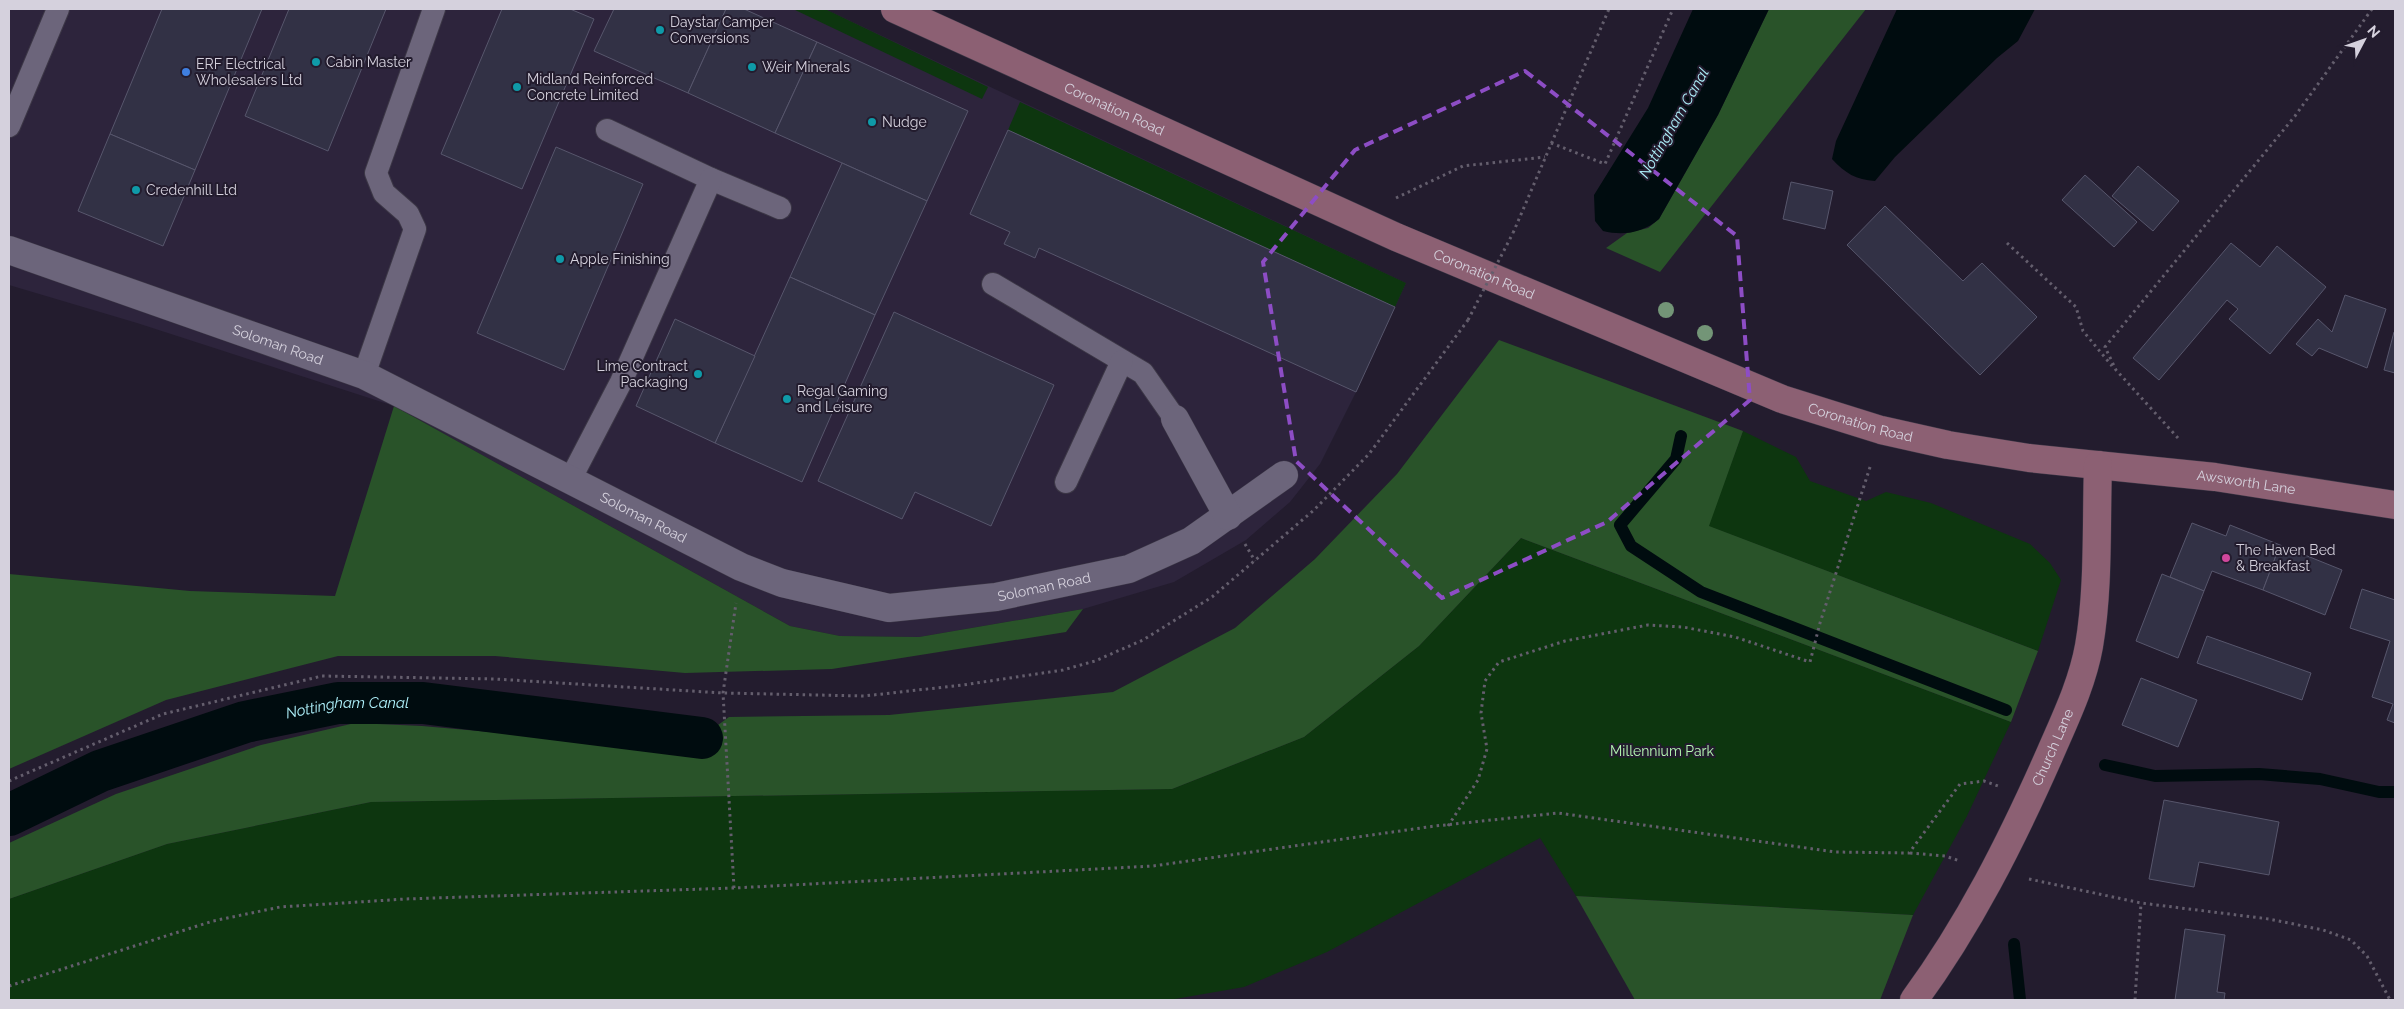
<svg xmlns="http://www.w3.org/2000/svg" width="2404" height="1009" font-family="Raleway,sans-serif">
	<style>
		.built { fill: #2d243c }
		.green { fill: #0d360f }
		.forest { fill: #295329 }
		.water { fill: #000c0f }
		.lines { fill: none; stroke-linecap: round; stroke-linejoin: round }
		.stream { stroke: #000c0f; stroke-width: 12 }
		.canal { stroke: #000c0f; stroke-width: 42 }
		.building { fill: #323145; stroke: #57566c }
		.lane-casing { stroke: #3c3746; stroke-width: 24 }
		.street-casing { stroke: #3c3746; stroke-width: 29 }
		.secondary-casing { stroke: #3c3746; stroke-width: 29 }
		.path { stroke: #645e6d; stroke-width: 3; stroke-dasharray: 2.5 4; stroke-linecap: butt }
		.lane { stroke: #6c657b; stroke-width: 22 }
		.street { stroke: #6c657b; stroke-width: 28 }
		.secondary { stroke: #8c6073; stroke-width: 28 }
		.path-bridge { stroke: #645e6d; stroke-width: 3; stroke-dasharray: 2.5 4; stroke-linecap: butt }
		.tree { fill: #739577 }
		.marked { fill: none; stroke: #8d4dc5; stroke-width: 4; stroke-dasharray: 10 6; stroke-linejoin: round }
		.culture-dot { fill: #0f9aa8; stroke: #231c2e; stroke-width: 2 }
		.shop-dot { fill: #3f7fe0; stroke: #231c2e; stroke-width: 2 }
		.hotel-dot { fill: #d1479c; stroke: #231c2e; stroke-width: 2 }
		.labels { text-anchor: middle; stroke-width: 4; stroke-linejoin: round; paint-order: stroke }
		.poi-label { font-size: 14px; fill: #d5d1dd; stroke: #231c2e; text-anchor: start }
		.street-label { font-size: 14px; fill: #d5d1dd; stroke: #231c2e }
		.park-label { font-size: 14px; fill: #b5f8b3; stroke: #231c2e }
		.water-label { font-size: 15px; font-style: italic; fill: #aef1fb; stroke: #231c2e }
	</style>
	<rect width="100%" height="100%" fill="#231c2e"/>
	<polygon class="built" points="9,9 825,9 1406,283 1356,392 1320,464 1290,502 1246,540 1174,582 1083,609 919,637 840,636 790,626 394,406 137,323 9,285"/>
	<g class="green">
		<polygon points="793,9 825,9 988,87 982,99"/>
		<polygon points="1020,102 1406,283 1395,307 1008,130"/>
		<polygon points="1743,431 1796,457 1810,481 1866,501 1886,492 1931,503 2030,544 2050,563 2061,580 2038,651 1708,526"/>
		<polygon points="1521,538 2011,722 1967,816 1913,915 1576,896 1540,838 1327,952 1244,987 1169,1000 9,1000 9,899 167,844 371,802 1172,789 1304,737 1419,646"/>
	</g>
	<g class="forest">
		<polygon points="1769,9 1866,9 1660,272 1606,248 1627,233 1648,228 1659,219 1718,115"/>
		<polygon points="1499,340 1743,431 1709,526 2038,651 2011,722 1521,538 1419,646 1304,737 1172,789 371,802 167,844 9,899 9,843 116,794 261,745 355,723 422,726 685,749 729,717 889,715 1113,692 1235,628 1315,559 1397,474"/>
		<polygon points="394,406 790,626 840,636 919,637 1083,609 1066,632 832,669 685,673 495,656 338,656 166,700 9,769 9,574 190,591 335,596"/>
		<polygon points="1576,896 1913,915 1880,1000 1635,1000"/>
	</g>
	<g class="water">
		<path d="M1693,9H1769L1718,115L1659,219C1643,233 1623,236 1603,231L1595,221L1594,195L1648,108Z"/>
		<path d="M1897,9H2035L2018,41L1997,58L1895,157L1875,181C1856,180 1845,173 1832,159L1836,141Z"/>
	</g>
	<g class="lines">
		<g class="stream">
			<polyline points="1681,436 1676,459 1620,525 1631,546 1701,592 2006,710"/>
			<polyline points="2105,765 2155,776 2259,774 2320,779 2379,792 2395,792"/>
			<polyline points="2014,944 2020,1000"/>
		</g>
		<path class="canal" id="s1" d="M9,815L100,771L245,722L338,703H423L702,738"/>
	</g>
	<g class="building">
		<polygon points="162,9 262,9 195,170 110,134"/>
		<polygon points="289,9 386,9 328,151 245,116"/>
		<polygon points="502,9 570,9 594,19 522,189 441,154"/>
		<polygon points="614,9 726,9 688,93 594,51"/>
		<polygon points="726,9 744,9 817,42 775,133 688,93"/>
		<polygon points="817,42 968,111 927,201 775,133"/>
		<polygon points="1008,130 1395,307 1356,392 1039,248 1035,258 1004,244 1010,232 970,214"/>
		<polygon points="110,134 195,170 163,246 78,211"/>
		<polygon points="556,147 643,184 564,370 477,333"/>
		<polygon points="842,163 927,201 875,315 790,277"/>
		<polygon points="2138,166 2179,201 2153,231 2112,196"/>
		<polygon points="2085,175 2137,222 2114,247 2062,200"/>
		<polygon points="1791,182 1833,191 1825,229 1783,219"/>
		<polygon points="1885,206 1963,281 1982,263 2037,317 1980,375 1847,245"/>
		<polygon points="2231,243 2260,267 2277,246 2326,287 2270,354 2229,319 2238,309 2227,300 2159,380 2133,358"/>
		<polygon points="790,277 875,315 802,482 715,443"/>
		<polygon points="2345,295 2386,309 2367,368 2319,348 2312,356 2296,344 2318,319 2332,332"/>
		<polygon points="894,312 1054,385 991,526 915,492 902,519 818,481"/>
		<polygon points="675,319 755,356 715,443 636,406"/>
		<polygon points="2394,332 2395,332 2395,373 2384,370"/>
		<polygon points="2192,523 2226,536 2230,525 2280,545 2263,590 2212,571 2204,591 2170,577"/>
		<polygon points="2280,545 2342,570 2325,615 2263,590"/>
		<polygon points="2162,574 2204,591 2178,658 2136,641"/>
		<polygon points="2362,589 2395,600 2395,723 2387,720 2393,704 2372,697 2390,641 2350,628"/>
		<polygon points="2207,636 2311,673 2302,700 2197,663"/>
		<polygon points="2141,678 2197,700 2178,747 2122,725"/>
		<polygon points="2164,800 2279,822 2269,875 2199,862 2194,887 2149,879"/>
		<polygon points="2185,929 2225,935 2217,992 2225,993 2224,1000 2175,1000"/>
	</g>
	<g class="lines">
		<defs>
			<g id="lane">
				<polyline points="9,126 58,9"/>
				<polyline points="607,130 711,179 780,208"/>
				<polyline points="993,284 1143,373 1175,419"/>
				<polyline points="364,375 415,229 408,214 384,193 376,173 434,9"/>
				<polyline points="570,480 621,382 711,179"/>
				<polyline points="1066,482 1122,361"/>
			</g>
			<g id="street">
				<path id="s2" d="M9,250L364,375L741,567L782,583L889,608L996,597L1129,569L1191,541L1284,475"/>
				<polyline points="1175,419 1228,516"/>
			</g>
			<g id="secondary">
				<path id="s3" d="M895,9L1396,237L1782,399L1881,430L1948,445L2029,458L2215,477L2395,505"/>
				<path id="s4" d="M1914,1000C1969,925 2011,842 2049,756C2064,721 2082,685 2089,646C2099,588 2096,525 2098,465"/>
			</g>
		</defs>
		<use href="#lane" class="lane-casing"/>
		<use href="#street" class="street-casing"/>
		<use href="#secondary" class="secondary-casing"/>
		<g class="path">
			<polyline points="1551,143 1605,164 1673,9"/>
			<polyline points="1396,198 1463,166 1545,157"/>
			<polyline points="1513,233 1609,9"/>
			<polyline points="2007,243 2076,307 2083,331 2112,366"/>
			<polyline points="2178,438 2116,370 2105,347 2295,116 2372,9"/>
			<polyline points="1245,544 1255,561"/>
			<polyline points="9,781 163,714 322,676 495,679 723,693 864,696 963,685 1063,670 1095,661 1143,640 1212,597 1314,510 1369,454 1468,320"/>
			<polyline points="1448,826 1478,780 1487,749 1481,713 1485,681 1499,662 1565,641 1648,625 1683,627 1735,637 1810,662 1820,623 1871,464"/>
			<polyline points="1910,853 1945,856 1960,861"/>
			<polyline points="2029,879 2141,903 2269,919 2323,930 2351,940 2367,956 2390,1000"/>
			<polyline points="734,888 723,693 736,603"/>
			<polyline points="9,986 213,921 280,907 405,899 734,888 1153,866 1435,826 1558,813 1835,852 1909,853 1960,784 1984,781 1998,786"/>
			<polyline points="2135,1000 2141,903"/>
		</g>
		<use href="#lane" class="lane"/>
		<use href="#street" class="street"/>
		<use href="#secondary" class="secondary"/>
		<polyline class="path-bridge" points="1468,320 1513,233"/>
	</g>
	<g class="tree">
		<circle cx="1666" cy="310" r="8"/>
		<circle cx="1705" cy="333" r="8"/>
	</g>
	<path class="marked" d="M1525,71L1737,236L1750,400L1607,522L1442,598L1296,461L1263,262L1355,150Z"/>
	<g class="culture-dot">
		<circle cx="660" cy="30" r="5"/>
		<circle cx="316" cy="62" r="5"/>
		<circle cx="752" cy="67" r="5"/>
		<circle cx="517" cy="87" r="5"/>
		<circle cx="872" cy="122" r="5"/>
		<circle cx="136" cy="190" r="5"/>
		<circle cx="560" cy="259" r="5"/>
		<circle cx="698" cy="374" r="5"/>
		<circle cx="787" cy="399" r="5"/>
	</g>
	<circle class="shop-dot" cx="186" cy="72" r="5"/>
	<circle class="hotel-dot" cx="2226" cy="558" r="5"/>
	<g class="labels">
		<g class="poi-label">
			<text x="670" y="27">Daystar Camper<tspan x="670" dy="16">Conversions</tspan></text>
			<text x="326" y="67">Cabin Master</text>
			<text x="196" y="69">ERF Electrical<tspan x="196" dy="16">Wholesalers Ltd</tspan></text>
			<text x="762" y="72">Weir Minerals</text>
			<text x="527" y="84">Midland Reinforced<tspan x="527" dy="16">Concrete Limited</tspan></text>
			<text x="882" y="127">Nudge</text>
			<text x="146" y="195">Credenhill Ltd</text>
			<text x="570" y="264">Apple Finishing</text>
			<text x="688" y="371" text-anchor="end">Lime Contract<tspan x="688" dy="16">Packaging</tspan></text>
			<text x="797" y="396">Regal Gaming<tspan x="797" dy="16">and Leisure</tspan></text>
			<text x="2236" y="555">The Haven Bed<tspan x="2236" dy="16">&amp; Breakfast</tspan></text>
		</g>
		<g class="street-label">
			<text dy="5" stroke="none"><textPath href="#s3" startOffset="241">Coronation Road</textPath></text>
			<text dy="5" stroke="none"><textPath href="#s3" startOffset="646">Coronation Road</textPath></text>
			<text dy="5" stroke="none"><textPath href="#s2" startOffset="285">Soloman Road</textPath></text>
			<text dy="5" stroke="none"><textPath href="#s3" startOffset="1051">Coronation Road</textPath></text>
			<text dy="5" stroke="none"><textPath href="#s3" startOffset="1442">Awsworth Lane</textPath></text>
			<text dy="5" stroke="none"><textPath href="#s2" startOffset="690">Soloman Road</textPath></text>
			<text dy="5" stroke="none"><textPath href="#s2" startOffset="1110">Soloman Road</textPath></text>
			<text dy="5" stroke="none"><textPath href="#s4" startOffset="289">Church Lane</textPath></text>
		</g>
		<g class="park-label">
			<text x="1662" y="756">Millennium Park</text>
		</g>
		<g class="water-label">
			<text transform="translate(1674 123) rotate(-60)" y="5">Nottingham Canal</text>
			<text dy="5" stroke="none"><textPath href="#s1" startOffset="358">Nottingham Canal</textPath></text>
		</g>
	</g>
	<rect width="2404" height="1009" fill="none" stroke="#d5d1dd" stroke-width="20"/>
	<g transform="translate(2364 40) rotate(49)" stroke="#231c2e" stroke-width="4" paint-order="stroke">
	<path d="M0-4L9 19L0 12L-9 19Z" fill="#d5d1dd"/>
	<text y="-8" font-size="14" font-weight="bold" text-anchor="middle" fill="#d5d1dd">N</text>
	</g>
</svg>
